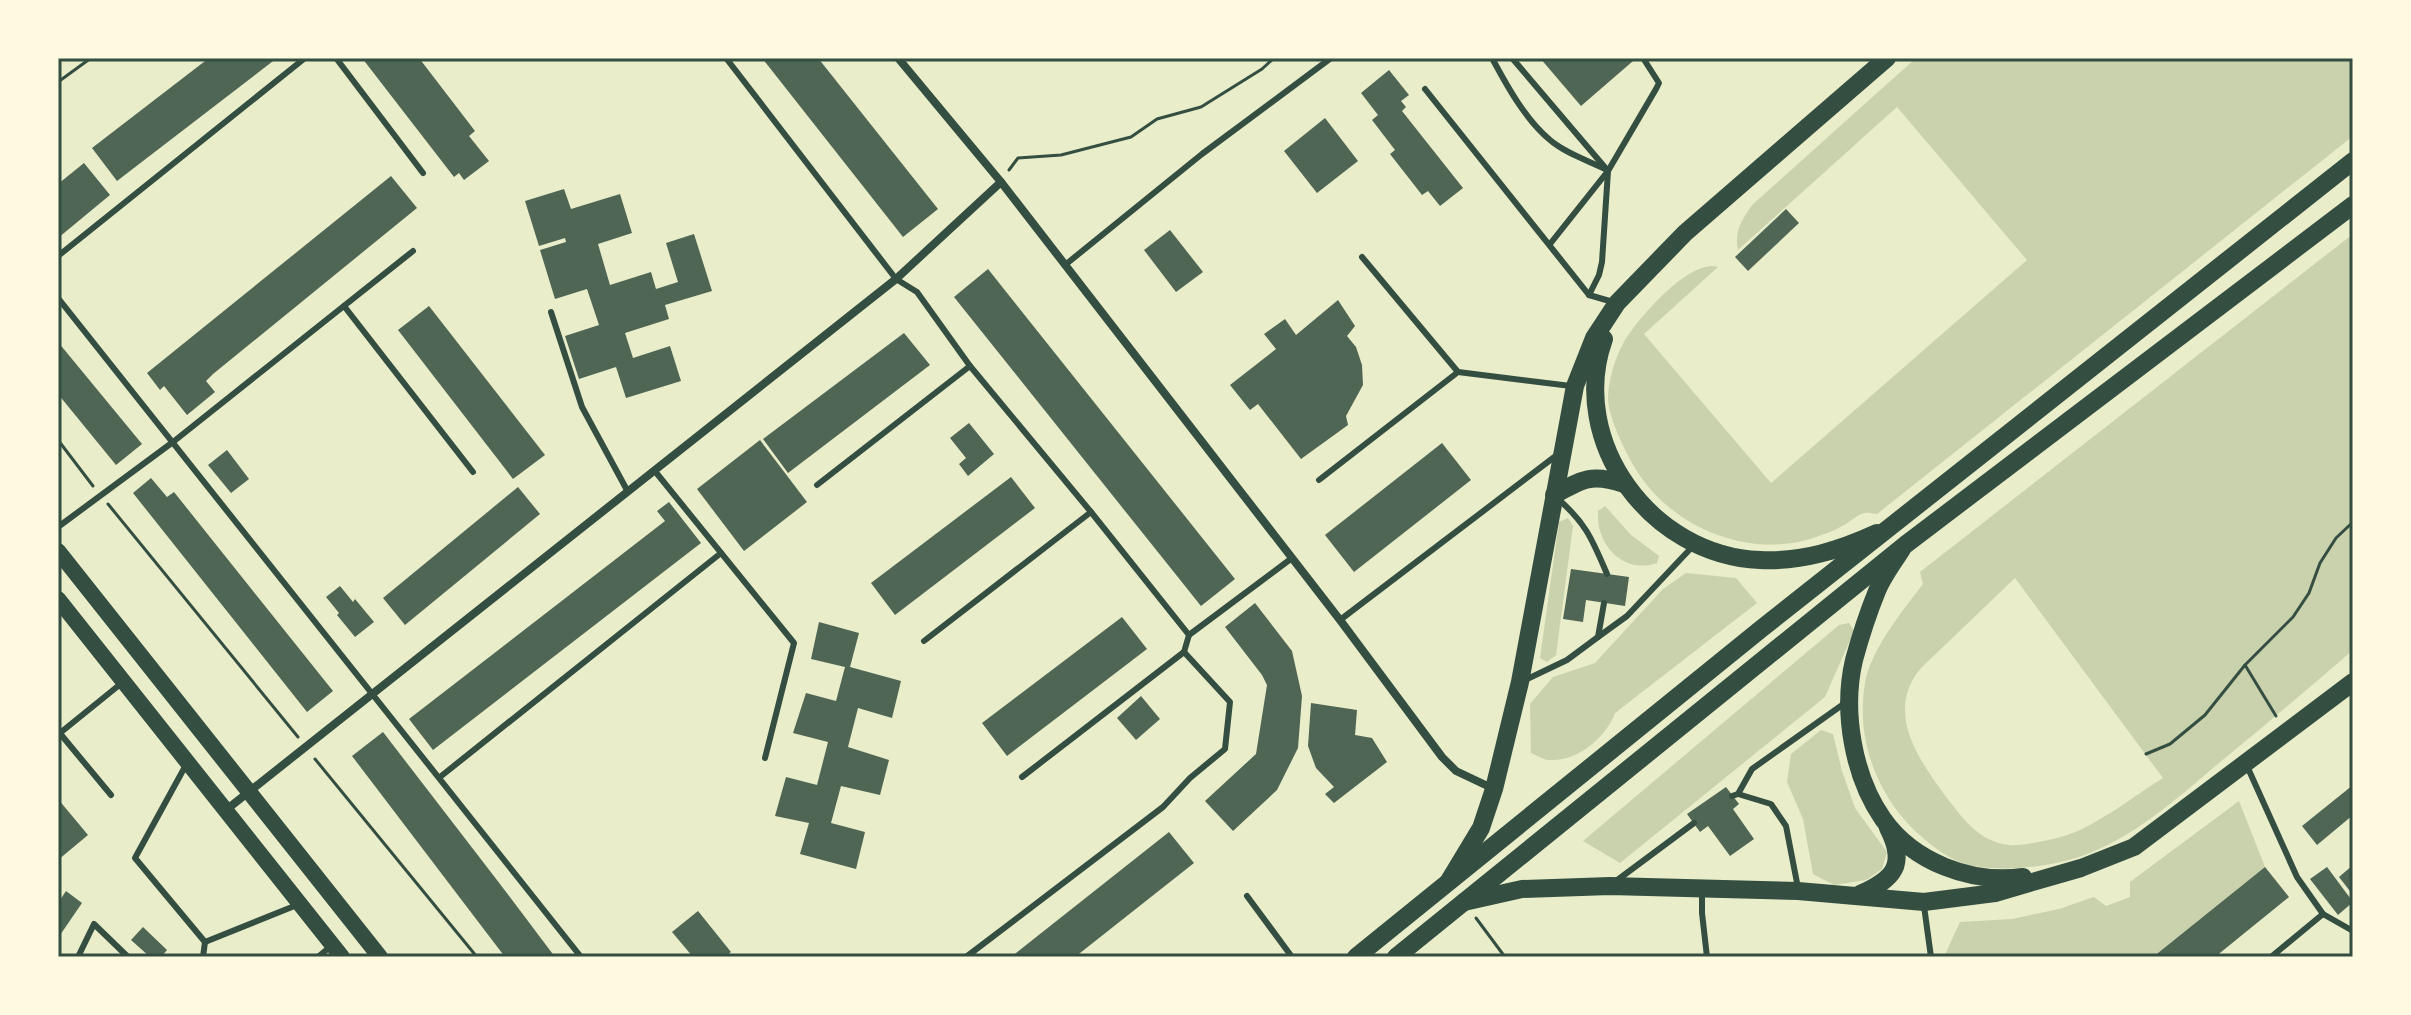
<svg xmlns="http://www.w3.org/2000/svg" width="2411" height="1015" font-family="Commissioner,sans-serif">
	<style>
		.green { fill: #cad2ad; fill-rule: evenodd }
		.building { fill: #4f6655 }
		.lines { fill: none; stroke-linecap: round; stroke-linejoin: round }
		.path { stroke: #344e41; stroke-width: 3 }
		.service { stroke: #344e41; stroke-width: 6 }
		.minor { stroke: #344e41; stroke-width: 8 }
		.secondary { stroke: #344e41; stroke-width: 16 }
		.primary { stroke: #344e41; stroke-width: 18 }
		.trunk { stroke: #344e41; stroke-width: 18 }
		.neatline { fill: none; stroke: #344e41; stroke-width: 3 }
	</style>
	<rect width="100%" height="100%" fill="#e9edc9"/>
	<g class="green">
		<path d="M1916,58H2353V136L1877,514C1875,514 1868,512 1865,513C1858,514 1851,521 1844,525C1834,531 1822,535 1810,539C1750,557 1680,530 1643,480C1630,462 1607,418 1608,396C1609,379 1615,358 1623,344C1636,320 1690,258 1718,267L1644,334L1771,483L2027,260L1897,107L1738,250C1734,231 1742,220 1752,205Z"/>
		<path d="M2353,234V650C2309,688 2264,726 2219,763C2175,800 2134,838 2079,857C2048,867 1997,873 1966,864C1951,860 1936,849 1924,839C1879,801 1855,742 1865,683C1870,651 1903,610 1923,584L1920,572ZM2015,578L2163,778C2136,795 2109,816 2080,830C2065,837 2049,840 2033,843C2025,844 2016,846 2009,845C1978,842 1961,816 1944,794C1917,757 1885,711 1921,668Z"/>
		<path d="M1605,506L1631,535L1659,556L1657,563C1632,572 1608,557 1600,531C1598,525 1598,517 1598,511Z"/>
		<polygon points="1568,518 1573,526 1556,655 1547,662 1540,658 1559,522"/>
		<path d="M1686,573L1736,578L1757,603L1615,713C1606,737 1578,762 1549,760C1544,760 1536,755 1531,753L1530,704L1553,677L1595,663L1663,589Z"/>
		<polygon points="1849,623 1854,631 1825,697 1620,863 1583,841 1839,625"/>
		<polygon points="1821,730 1833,734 1842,771 1855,808 1887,852 1882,869 1866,880 1834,885 1813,874 1803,819 1787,782 1791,754"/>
		<polygon points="2239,801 2265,867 2153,957 1944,957 1960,922 2012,919 2059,909 2094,897 2106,906 2130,897 2130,882"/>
	</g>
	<g class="building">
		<polygon points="209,58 277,58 117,181 92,148"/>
		<polygon points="362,58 419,58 475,131 469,136 489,161 464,180 459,173 454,177"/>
		<polygon points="762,58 818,58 938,209 903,237"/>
		<polygon points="1540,58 1630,58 1633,61 1581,106"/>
		<polygon points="1389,70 1409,95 1401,101 1406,107 1402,111 1463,188 1440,206 1428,191 1422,195 1390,154 1395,150 1372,120 1378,115 1361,93"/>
		<polygon points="1325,118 1358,161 1317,193 1284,151"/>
		<polygon points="84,163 110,195 58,238 58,184"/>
		<polygon points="391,176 417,208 213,374 206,381 215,392 187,415 164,386 160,390 147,373"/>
		<polygon points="564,189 571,209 620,194 632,233 598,244 610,285 651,272 656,289 678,282 666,243 694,234 712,291 665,305 669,319 625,333 633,358 670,346 681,381 626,398 616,367 579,379 565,336 599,325 587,289 555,299 540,250 566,242 565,238 539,246 525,201"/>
		<polygon points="1786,209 1799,223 1748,271 1735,257"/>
		<polygon points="1170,230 1203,272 1176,292 1144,250"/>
		<polygon points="988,269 1235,579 1201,606 954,297"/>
		<polygon points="1338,300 1355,326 1347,336 1356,347 1362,365 1363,385 1346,416 1348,425 1301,459 1258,404 1250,410 1230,385 1276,349 1264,334 1285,319 1296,335"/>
		<polygon points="429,306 545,455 513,479 398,330"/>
		<polygon points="904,333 930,365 788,473 763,439"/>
		<polygon points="58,342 142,444 116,465 58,394"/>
		<polygon points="969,423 994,454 968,476 959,464 966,458 950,438"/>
		<polygon points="760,440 807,502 744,551 697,489"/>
		<polygon points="1442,443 1471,480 1354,572 1325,535"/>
		<polygon points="227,450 249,479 231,493 208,465"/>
		<polygon points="1011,477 1035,508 895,615 871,583"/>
		<polygon points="151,478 167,497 174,492 333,691 307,712 133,493"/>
		<polygon points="518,487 540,514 405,625 383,598"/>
		<polygon points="669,502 701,543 433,750 409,719 665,521 657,511"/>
		<polygon points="1571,569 1629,577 1625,606 1586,600 1583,622 1563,619"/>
		<polygon points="340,586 353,602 355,599 374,622 355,637 337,615 339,613 326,597"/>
		<polygon points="1255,603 1292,651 1302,696 1298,748 1277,790 1233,831 1205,801 1256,754 1267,685 1262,675 1225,627"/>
		<polygon points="1122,617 1147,649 1007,756 982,723"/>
		<polygon points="819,622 859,633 850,667 901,681 892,718 858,708 848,747 889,760 880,795 841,786 831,823 865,832 856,869 800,854 809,823 775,816 786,777 817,785 828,742 793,733 806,693 836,701 845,667 811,659"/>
		<polygon points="1141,696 1160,719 1136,740 1117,718"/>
		<polygon points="1311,703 1357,710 1355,735 1372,738 1387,762 1334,803 1325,794 1334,787 1316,768 1308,746"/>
		<polygon points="383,732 500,884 555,957 505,957 352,756"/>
		<polygon points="2353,785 2353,815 2317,845 2302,826"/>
		<polygon points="1726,787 1739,804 1733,809 1754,839 1730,856 1708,826 1700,832 1687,814"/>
		<polygon points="58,799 88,835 58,860"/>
		<polygon points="1169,832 1194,863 1075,957 1011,957"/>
		<polygon points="2353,865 2353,895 2339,877"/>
		<polygon points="2265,867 2289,897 2215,957 2153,957"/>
		<polygon points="2327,867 2353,902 2338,915 2310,879"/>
		<polygon points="66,891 82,903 58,938 58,903"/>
		<polygon points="698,911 731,952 725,957 693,957 672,932"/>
		<polygon points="143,927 167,950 161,957 150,957 131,940"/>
	</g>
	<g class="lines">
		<g class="path">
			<polyline points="58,82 91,58"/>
			<polyline points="1009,170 1018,158 1061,155 1131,137 1157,119 1201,107 1262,69 1274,58"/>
			<polyline points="58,440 93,486"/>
			<polyline points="108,504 298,737"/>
			<polyline points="2245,665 2276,716"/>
			<polyline points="2146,754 2170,744 2205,715 2245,665 2293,617 2309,593 2320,563 2336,538 2353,522"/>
			<polyline points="315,759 477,957"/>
			<polyline points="1476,918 1505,957"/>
		</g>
		<g class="service">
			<polyline points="336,58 423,173"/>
			<polyline points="726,58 896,279 917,292 970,366 1091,512 1189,635 1292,558"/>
			<path d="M1492,58C1507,86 1525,119 1550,140C1565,153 1587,160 1605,169"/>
			<polyline points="1512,58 1608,171 1602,262 1599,275 1589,295"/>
			<polyline points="1425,89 1589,295 1613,302"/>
			<polyline points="1550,244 1608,171 1656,89 1659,83 1643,58"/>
			<polyline points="58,256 305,58"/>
			<polyline points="1362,257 1458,372 1571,386"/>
			<polyline points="1065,265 1202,154 1331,58"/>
			<polyline points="58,298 581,957"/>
			<polyline points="344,306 473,472"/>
			<polyline points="551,312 582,407 628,492"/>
			<polyline points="654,470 794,643 765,758"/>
			<polyline points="1319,480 1458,372"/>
			<polyline points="817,485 970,366"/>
			<path d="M1557,498C1586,523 1592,539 1607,574"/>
			<polyline points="58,527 173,442 413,251"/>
			<polyline points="1340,620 1557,455"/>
			<polyline points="1598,637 1627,616 1693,546"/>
			<polyline points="924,641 1091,512"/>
			<polyline points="1525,680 1567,660 1598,637 1604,603"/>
			<polyline points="58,731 111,795"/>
			<polyline points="60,733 123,682"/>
			<polyline points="187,763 135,858 205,942 297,905"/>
			<polyline points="2247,766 2297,877 2323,914 2353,931"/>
			<polyline points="440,777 721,553"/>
			<polyline points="1022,777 1184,652 1189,635"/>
			<polyline points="1738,794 1771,804 1786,826 1798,888"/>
			<polyline points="1732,796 1738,794 1752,769 1845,703"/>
			<polyline points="1616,881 1694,823"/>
			<polyline points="1702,890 1702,913 1707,957"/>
			<polyline points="1247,896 1292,957"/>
			<polyline points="1924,906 1931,957"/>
			<polyline points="78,957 94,924 128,957"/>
			<polyline points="203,957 205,942"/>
			<polyline points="318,957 331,946"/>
			<polyline points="966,957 1163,807 1190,778 1225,749 1230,702 1184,652"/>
			<polyline points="2271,957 2323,914"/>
		</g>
		<g class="minor">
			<polyline points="898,58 1001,182 1340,620 1442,757 1456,771 1494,789"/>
			<polyline points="226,810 896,279 1001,182"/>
		</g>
		<g class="secondary">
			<polyline points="58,551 380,957"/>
			<polyline points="58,599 342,957"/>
		</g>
		<g class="primary">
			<path d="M1604,339C1567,442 1652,556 1760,560C1802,562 1840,550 1877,533"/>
			<path d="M1554,495C1582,479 1592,473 1624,484"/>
			<path d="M1902,549C1894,562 1883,576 1877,591C1868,613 1860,638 1854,660C1842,711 1853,776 1883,819C1913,862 1971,884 2023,877"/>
			<polyline points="1449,881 1481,828 1494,789 1520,682 1575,386 1594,338 1617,303 1685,233 1887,58"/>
			<path d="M1860,894C1894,879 1907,865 1888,828"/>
			<polyline points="1464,902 1522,889 1610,886 1798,891 1924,902 1995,893 2081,868 2134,847 2353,682"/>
		</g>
		<g class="trunk">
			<polyline points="1356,957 1761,629 2353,161"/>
			<polyline points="1396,957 1905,545 2353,205"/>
		</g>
	</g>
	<rect width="2411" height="1015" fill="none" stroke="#fefae0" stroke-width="120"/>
	<rect x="60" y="60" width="2291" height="895" class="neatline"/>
</svg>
